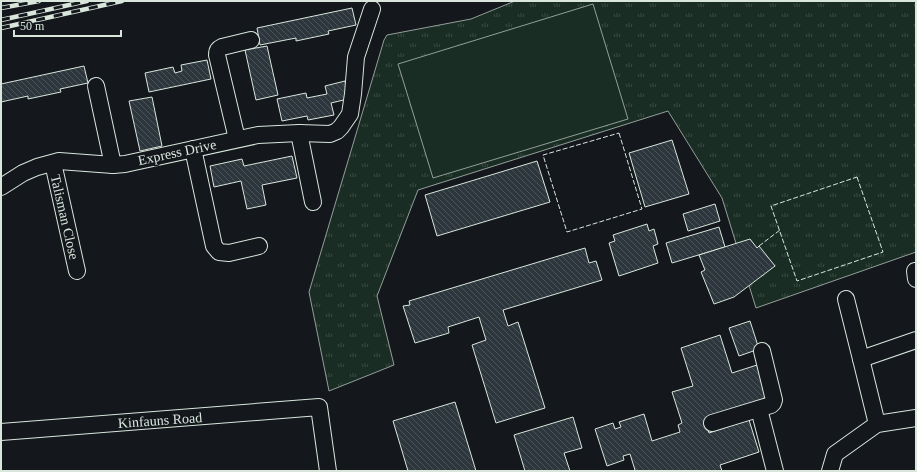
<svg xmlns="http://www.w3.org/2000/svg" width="917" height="472" font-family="Georgia,serif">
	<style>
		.grass { fill: url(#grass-tufts); stroke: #939e99 }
		.pitch { fill: #1a2d24; stroke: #939e99 }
		.building { fill: url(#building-back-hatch); stroke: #d8e6dc }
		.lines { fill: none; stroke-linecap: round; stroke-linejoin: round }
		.minor-casing { stroke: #d8e6dc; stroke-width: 18 }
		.minor { stroke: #14181c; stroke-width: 16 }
		.rail-casing { stroke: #d8e6dc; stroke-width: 4.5 }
		.rail { stroke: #14181c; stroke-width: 3; stroke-dasharray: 9; stroke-linecap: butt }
		.fence { stroke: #d8e6dc; stroke-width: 1; stroke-dasharray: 5 2; stroke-linecap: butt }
		.labels { text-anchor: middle; stroke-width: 3; stroke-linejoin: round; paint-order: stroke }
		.street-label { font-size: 14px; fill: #d8e6dc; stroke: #14181c }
	</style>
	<defs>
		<pattern id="grass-tufts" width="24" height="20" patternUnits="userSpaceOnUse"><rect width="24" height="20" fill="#1a2d24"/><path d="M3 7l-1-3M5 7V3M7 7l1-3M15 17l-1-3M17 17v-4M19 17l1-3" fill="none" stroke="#3b4b43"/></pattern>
		<pattern id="building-back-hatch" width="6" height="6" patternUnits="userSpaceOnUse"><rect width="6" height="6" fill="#2c363c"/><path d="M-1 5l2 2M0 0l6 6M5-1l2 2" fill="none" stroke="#4a5358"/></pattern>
	</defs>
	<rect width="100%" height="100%" fill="#14181c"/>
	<polygon class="grass" points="515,1 916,1 916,252 756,308 722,198 668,111 418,190 377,296 394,365 329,391 309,292 384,40 387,35 471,19"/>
	<polygon class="pitch" points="593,4 628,119 433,178 398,64"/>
	<g class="building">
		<polygon points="352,8 356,25 328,31 329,34 296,41 296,38 260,45 257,28"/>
		<polygon points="267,46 278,95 256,100 245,50"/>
		<polygon points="207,60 211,79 149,92 145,73 173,67 175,73 182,71 181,65"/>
		<polygon points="84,66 88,83 60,89 61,92 28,99 28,96 1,102 1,84"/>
		<polygon points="345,81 348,99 331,103 334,115 308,120 307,116 282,121 277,99 306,93 307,98 327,94 325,86"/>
		<polygon points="152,97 162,146 140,151 129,101"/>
		<polygon points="672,140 689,194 645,207 629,153"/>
		<polygon points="292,156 297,178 262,185 266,205 247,209 241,181 214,187 210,166 242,159 244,166"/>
		<polygon points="537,161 550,202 437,236 425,195"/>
		<polygon points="715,204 720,221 688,231 683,214"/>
		<polygon points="647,224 649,231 654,229 658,244 653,246 658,263 619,276 609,243 615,241 613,235"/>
		<polygon points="719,227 725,247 672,263 666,243"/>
		<polygon points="750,239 757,248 759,246 775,266 734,297 714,304 701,272 705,270 699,255"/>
		<polygon points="585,248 589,263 596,261 602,280 503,310 508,326 518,322 545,408 496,423 472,345 486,340 479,317 448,327 449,333 415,343 403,306 410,305 409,301"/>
		<polygon points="750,321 759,349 739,356 729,328"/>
		<polygon points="720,335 732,373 757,365 768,401 705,421 709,433 749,420 759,452 720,465 722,471 632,471 635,470 630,454 623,456 624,460 607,466 595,429 613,423 615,429 621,427 619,422 644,414 652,441 680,432 678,425 682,423 672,392 693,386 681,348"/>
		<polygon points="455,402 476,471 408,471 393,421"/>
		<polygon points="573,417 582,448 564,453 570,471 525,471 514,435"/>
	</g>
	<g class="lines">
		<defs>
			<g id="minor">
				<polyline points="96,86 113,165"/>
				<polyline points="299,133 313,202"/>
				<path d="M237,139L217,55C217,50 218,49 222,47L251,40"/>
				<polyline points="193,149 214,246 219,252 229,253 259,246"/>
				<polyline points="53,163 77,271"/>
				<polyline points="1,187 23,173 37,167 59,161 113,165 125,164 258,135 299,133 330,134 337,131 341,127 350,114 353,94 356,57 372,9"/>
				<polyline points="915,271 916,279"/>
				<polyline points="846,299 861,359 877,424"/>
				<polyline points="861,359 916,340"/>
				<polyline points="759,409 775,471"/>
				<polyline points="712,423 771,405 773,403 774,400 762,351"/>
				<polyline points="1,432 319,407 328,471"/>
				<polyline points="830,471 835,454 877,424 916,418"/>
			</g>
		</defs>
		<use href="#minor" class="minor-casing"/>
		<use href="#minor" class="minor"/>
		<defs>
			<g id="rail">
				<polyline points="1,8 39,1"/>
				<polyline points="1,20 87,1"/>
				<polyline points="1,28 122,1"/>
			</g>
		</defs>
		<use href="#rail" class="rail-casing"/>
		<use href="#rail" class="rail"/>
		<g class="fence">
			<polygon points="619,133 642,209 567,232 543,155"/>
			<polygon points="857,177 883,252 797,281 771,206"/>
			<polyline points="759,246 780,230"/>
		</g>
	</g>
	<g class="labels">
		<g class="street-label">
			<text transform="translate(177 152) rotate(-12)" y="5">Express Drive</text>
			<text transform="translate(65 217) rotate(77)" y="5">Talisman Close</text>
			<text transform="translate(160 420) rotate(-4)" y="5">Kinfauns Road</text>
		</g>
	</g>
	<rect width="917" height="472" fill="none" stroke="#d8e6dc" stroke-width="4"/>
	<path d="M14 30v6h107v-6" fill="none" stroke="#d8e6dc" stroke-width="2"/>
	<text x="20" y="30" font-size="12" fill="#d8e6dc" stroke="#14181c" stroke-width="3" paint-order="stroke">50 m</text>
</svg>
